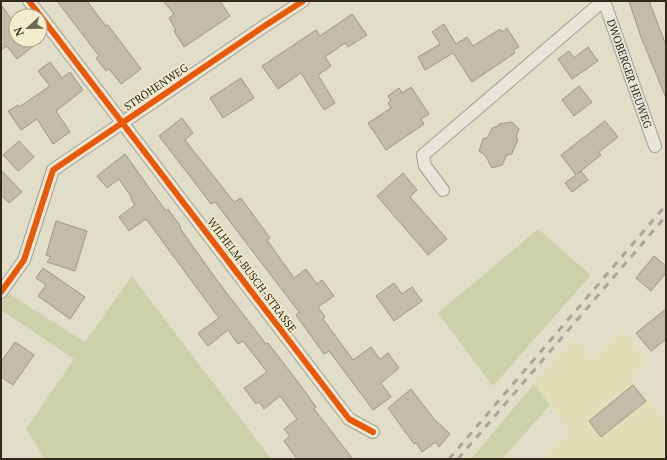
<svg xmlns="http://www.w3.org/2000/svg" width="667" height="460" font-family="'PT Serif',serif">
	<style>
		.farmland { fill: #e1deb8 }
		.green { fill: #ccd1aa }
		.building { fill: #c4bba9; stroke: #a09888 }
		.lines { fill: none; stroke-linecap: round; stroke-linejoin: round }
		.minor-casing { stroke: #a5a092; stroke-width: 14 }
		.minor { stroke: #e8e6da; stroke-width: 12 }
		.rail { stroke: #a8a59a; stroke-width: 3; stroke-dasharray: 7 7; stroke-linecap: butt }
		.cycleway-casing { stroke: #f3edcd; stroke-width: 8 }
		.cycleway { stroke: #e8590c; stroke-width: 6 }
		.labels { text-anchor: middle; stroke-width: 3; stroke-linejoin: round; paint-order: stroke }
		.street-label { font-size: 11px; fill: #32291c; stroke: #f3edcd }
	</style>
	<rect width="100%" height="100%" fill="#e0ddc8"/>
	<polygon class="farmland" points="623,330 646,361 630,377 666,425 666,459 541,459 571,431 534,384 575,337 591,360"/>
	<g class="green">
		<polygon points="538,229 591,275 493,386 438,313"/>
		<polygon points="132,276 271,459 45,459 26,429 74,359 1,310 1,304 8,293 85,342"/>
		<polygon points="534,384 550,405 502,459 471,459"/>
	</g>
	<g class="building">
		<polygon points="57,1 87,1 106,26 108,25 141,69 121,84 109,69 106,71 96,58 99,56"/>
		<polygon points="163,1 220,1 230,16 184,47 174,31 176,30 169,18 174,14"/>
		<polygon points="629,1 649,1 654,14 666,45 666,98 641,37"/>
		<polygon points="1,5 16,25 16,40 41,40 17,59 7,46 1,50"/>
		<polygon points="352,14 367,35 348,47 345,43 325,57 331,66 318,75 335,103 324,110 301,73 278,89 262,66 316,30 320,36"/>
		<polygon points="444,24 456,44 467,37 473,46 500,29 502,32 507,28 519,47 513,50 515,53 472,82 453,53 425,70 418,57 440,44 432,32"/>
		<polygon points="588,47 598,61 572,79 558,59 569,51 574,58"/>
		<polygon points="50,62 62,78 70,72 83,90 56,111 70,132 53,144 37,119 21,130 8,111 18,105 19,107 50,86 38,71"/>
		<polygon points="241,78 254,98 223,118 210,98"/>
		<polygon points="579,86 592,102 574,116 562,100"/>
		<polygon points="411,87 429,114 421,119 424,124 386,150 368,123 391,108 388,103 391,101 388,96 399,88 402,93"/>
		<polygon points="182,118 193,133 185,140 234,202 241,198 270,238 267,240 294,278 306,269 317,284 322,280 334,296 318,307 325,317 323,319 353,360 371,347 380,359 388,353 399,368 381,383 391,397 373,410 329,351 324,354 296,315 299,312 215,202 211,204 159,136"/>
		<polygon points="605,121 618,137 599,152 601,155 577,174 581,171 588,180 572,192 565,183 576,175 561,155"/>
		<polygon points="512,122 519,129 516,137 518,139 512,154 507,155 502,165 492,168 485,155 479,151 483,139 488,137 492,128 498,126 499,124"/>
		<polygon points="19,141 34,157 18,171 3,155"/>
		<polygon points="125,154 166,211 168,209 181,227 180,228 216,279 266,344 268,343 301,386 316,407 314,409 353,459 297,459 284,441 290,436 284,429 297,419 280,396 264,409 259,402 256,404 244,388 267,372 243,341 238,344 228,330 208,346 198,333 219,318 146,219 129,231 119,217 135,205 131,199 132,198 119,179 107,188 97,176"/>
		<polygon points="1,170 22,192 9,203 1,195"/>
		<polygon points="403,173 417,190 410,197 447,239 428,255 377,196"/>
		<polygon points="56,221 87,231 75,271 47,262 51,257 46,255"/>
		<polygon points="654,256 666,266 666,273 651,291 636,278"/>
		<polygon points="43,268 85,297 70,319 38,296 46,285 36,278"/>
		<polygon points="394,283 402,294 412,287 422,301 394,321 376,296"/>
		<polygon points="666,309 666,339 651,351 636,333"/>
		<polygon points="15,342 34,355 13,385 1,377 1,362"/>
		<polygon points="633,385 646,401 601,437 589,421"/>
		<polygon points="411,389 434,419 450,434 439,447 436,442 422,452 416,443 414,444 388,408"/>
	</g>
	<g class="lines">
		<defs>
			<g id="minor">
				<polyline points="29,1 349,419 373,432"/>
				<path id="s1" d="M604,1L655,146"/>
				<polyline points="443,190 425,166 423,155 603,1"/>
				<polyline points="1,292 24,260 53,170 263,27 303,1"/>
			</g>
		</defs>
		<use href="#minor" class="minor-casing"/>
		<use href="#minor" class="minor"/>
		<g class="rail">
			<polyline points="449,459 666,205"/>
			<polyline points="458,459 666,216"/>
		</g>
		<defs>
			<g id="cycleway">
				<polyline points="29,1 349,419 373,432"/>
				<polyline points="1,292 24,260 53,170 263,27 303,1"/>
			</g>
		</defs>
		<use href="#cycleway" class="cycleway-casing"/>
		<use href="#cycleway" class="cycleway"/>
	</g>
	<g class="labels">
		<g class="street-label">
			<text dy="4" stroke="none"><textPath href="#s1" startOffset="77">DWOBERGER HEUWEG</textPath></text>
			<text transform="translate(156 87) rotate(-34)" y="4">STRÖHENWEG</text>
			<text transform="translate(252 275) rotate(53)" y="4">WILHELM-BUSCH-STRASSE</text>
		</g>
	</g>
	<rect width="667" height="460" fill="none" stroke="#32291c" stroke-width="4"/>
	<g transform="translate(28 28) rotate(248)"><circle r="19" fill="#f3edcd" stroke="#a69f86"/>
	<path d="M0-3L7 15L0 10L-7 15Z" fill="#6f6858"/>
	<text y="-6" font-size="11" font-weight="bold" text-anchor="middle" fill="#32291c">N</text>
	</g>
</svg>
